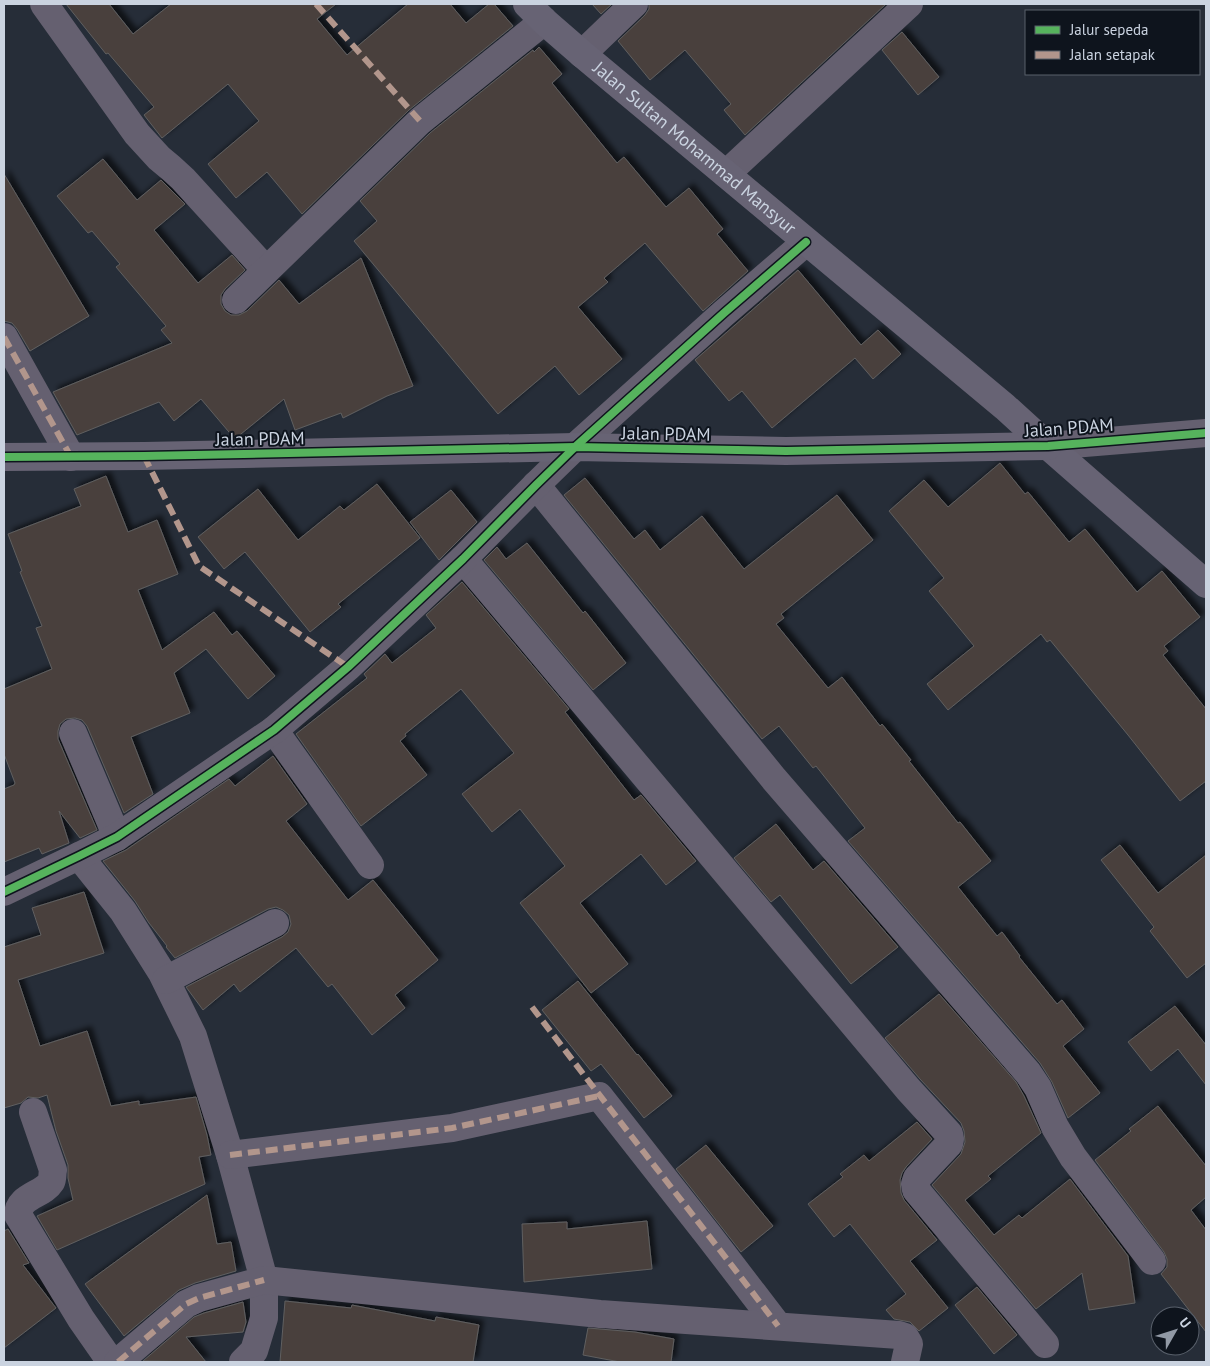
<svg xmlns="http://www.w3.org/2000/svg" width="1210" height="1366" font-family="'PT Sans',sans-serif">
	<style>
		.building { fill: #48413d; stroke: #605f60; filter: url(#shadow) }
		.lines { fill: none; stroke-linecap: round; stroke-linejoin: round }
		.street { stroke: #656070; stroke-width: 28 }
		.secondary { stroke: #676374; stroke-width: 28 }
		.quiet { stroke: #b2968c; stroke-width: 6; stroke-dasharray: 12 6; stroke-linecap: butt }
		.cycleway-casing { stroke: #0e141d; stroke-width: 11 }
		.cycleway { stroke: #56b35d; stroke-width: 8 }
		.labels { text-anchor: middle; stroke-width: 4; stroke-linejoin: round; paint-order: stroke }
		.street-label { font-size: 18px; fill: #cad3e0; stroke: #0e141d }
	</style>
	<defs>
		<filter id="shadow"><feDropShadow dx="4.5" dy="-4.5" stdDeviation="2.5" flood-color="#0009"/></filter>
	</defs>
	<rect width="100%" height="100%" fill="#262d38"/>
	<g class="building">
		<polygon points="66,4 109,4 133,34 171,4 336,4 317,19 347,55 408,4 450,4 466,23 489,4 494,4 513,26 409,110 302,214 267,172 236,198 208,164 259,121 228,84 162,138 144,115 154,107 108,53 106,54"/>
		<polygon points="592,4 612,4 601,14"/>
		<polygon points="649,4 886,4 745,135 724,110 731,104 685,50 650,80 618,41 645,15 649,9"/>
		<polygon points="902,32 939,77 918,95 882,50"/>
		<polygon points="539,47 562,74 552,83 617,163 624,157 666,207 689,188 723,229 717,234 748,271 703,311 645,243 604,278 608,282 578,307 622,359 579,395 555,366 498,414 354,241 377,221 360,201 430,133 533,50 534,52"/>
		<polygon points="103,159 137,200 161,180 185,204 154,230 198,283 232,255 245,270 225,289 221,295 221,304 225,311 231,315 239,315 247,311 279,280 299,304 361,258 413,386 387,396 343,418 341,413 295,430 284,399 236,438 234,438 201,399 174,421 159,402 77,435 53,392 172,343 161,330 166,326 116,267 120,264 92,231 88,233 57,196"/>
		<polygon points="4,174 89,316 30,351 17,329 12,323 4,321"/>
		<polygon points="798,270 861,345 878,330 901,354 873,379 855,358 772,428 742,391 729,401 695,360"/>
		<polygon points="1000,463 1025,494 1028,492 1069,542 1085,529 1137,592 1162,571 1200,617 1164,646 1168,651 1163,655 1206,709 1206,781 1180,801 1128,735 1050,640 1047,642 1041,634 948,710 927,684 974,646 929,591 944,578 889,511 924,480 948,507"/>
		<polygon points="106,476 128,532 157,520 178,574 138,590 162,650 214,612 232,635 237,631 275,676 248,699 206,649 174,673 190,713 131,737 153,794 124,813 87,726 82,720 75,718 66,719 60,724 58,731 58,739 97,830 80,838 59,811 69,843 42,854 39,848 4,862 4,789 14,785 15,783 4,754 4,689 52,669 36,628 42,626 20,572 22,571 8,534 81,506 74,489"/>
		<polygon points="585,478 634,539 645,530 660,550 702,516 744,569 837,495 873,540 781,614 784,618 776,624 828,688 842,677 880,726 882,724 911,760 909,761 958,823 960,822 991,861 958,887 997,936 1002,932 1020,956 1019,957 1057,1004 1062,1000 1084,1029 1063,1046 1100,1093 1068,1118 1052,1082 1040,1063 848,841 865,828 816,766 813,768 779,726 762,739 564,495"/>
		<polygon points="377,484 420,538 338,604 341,607 310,632 245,552 224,569 198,537 258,489 298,540 340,506 344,510"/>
		<polygon points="451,490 477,522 439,560 410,522"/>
		<polygon points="527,543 583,613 585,611 626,663 593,690 484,560 497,547 506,559"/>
		<polygon points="462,582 569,709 565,712 634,800 641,795 696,861 666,885 641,854 580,903 628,964 591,993 520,903 565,866 520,809 492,832 462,794 514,753 461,689 405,734 406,736 400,741 427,775 361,826 296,734 367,678 364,674 385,654 392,663 436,628 426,615"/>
		<polygon points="273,756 307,804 286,821 348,900 373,880 438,960 395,995 405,1008 372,1035 332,984 328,987 296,948 240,992 234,984 203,1010 186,987 282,937 288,932 291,924 289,915 283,910 276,907 268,909 175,958 166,947 167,946 149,923 135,901 103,861 126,850 229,779 235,786"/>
		<polygon points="776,824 813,870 824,861 898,947 851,984 780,895 771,902 734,858"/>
		<polygon points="1120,845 1158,893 1206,855 1206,963 1187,978 1150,931 1154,927 1101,860"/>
		<polygon points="84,892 104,953 18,980 40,1046 87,1031 111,1106 139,1101 139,1105 196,1097 207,1135 211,1155 199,1157 205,1184 57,1250 37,1216 73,1200 68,1178 68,1165 56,1131 47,1095 38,1098 28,1097 21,1103 4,1108 4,947 41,935 32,908"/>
		<polygon points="578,981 637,1055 638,1054 672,1096 644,1118 601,1064 591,1071 542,1010"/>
		<polygon points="939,994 1016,1082 1024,1096 1041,1133 988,1176 991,1179 965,1200 994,1235 1019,1215 1022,1218 1070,1179 1128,1256 1135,1303 1089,1310 1082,1273 1036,1309 932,1185 961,1154 965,1142 964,1131 961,1123 920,1079 885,1038"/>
		<polygon points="1175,1006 1206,1045 1206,1085 1178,1049 1151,1071 1128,1042"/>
		<polygon points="1158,1106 1206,1166 1206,1197 1191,1210 1206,1230 1206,1332 1161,1274 1167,1267 1167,1259 1164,1252 1095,1160 1131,1131 1129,1129"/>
		<polygon points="917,1122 932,1139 906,1167 902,1173 900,1180 901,1193 904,1200 937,1240 910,1261 948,1308 919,1331 910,1322 894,1319 886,1310 906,1294 850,1224 834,1237 808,1204 843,1177 840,1174 864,1155 869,1161"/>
		<polygon points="706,1145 773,1226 741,1252 676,1169"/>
		<polygon points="207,1195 217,1244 231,1242 236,1271 195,1283 179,1290 124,1336 85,1284"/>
		<polygon points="647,1221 652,1269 524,1282 522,1224 567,1222 567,1229"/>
		<polygon points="8,1229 29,1263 23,1265 56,1308 4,1348 4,1231"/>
		<polygon points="977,1287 1017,1335 994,1354 955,1305"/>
		<polygon points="285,1301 351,1308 352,1305 435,1321 436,1317 479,1325 473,1362 280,1362"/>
		<polygon points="243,1302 246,1322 243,1332 186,1337 206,1362 143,1361 194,1317 204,1313"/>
		<polygon points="588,1328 635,1332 674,1339 671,1362 620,1362 583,1355"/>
	</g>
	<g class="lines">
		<g class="street">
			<polyline points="44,4 137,134 159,158 171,168 183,179 266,270"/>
			<polyline points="582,54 634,4"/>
			<polyline points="726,174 909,4"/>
			<polyline points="236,300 420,121 544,21"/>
			<polyline points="4,337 71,457"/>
			<polyline points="1048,446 1206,433"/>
			<polyline points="536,485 774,779 1028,1073 1038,1088 1055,1127 1073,1157 1152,1261"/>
			<polyline points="463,559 908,1089 949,1134 950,1139 949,1144 917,1178 915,1184 916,1190 1045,1344"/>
			<polyline points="274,730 370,865"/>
			<polyline points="73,733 117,837"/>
			<polyline points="79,856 123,911 162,973 193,1036 230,1155 264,1280 264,1318 254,1351 243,1362"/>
			<polyline points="4,892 79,856 117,837 274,730 348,667 463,559 536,485 575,447 724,313 806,242"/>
			<polyline points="166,980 275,923"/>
			<path d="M33,1112L53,1170C52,1174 53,1178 51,1182C43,1195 18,1196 18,1215L81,1319L111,1362"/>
			<polyline points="230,1155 452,1128 599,1096 709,1236 778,1326"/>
			<polyline points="118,1362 186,1304 199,1298 264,1280 600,1314 899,1335 905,1337 909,1344 905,1362"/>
		</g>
		<g class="secondary">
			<path id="s1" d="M527,4L544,21L582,54L1005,407L1048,446L1206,584"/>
			<polyline points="4,457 144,456 575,447 786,451 1048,446"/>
		</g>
		<g class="quiet">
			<polyline points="316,4 420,121"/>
			<polyline points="4,337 71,457"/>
			<polyline points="144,456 199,566 348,667"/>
			<path d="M532,1007C613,1114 697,1219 778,1326"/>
			<polyline points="230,1155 452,1128 599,1096"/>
			<polyline points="118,1362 186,1304 199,1298 264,1280"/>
		</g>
		<defs>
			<g id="cycleway">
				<polyline points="4,457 144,456 575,447 786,451 1048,446 1206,433"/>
				<polyline points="4,892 79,856 117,837 274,730 348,667 463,559 536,485 575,447 724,313 806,242"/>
			</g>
		</defs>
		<use href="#cycleway" class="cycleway-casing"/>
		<use href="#cycleway" class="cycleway"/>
	</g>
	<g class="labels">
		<g class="street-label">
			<text dy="6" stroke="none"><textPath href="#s1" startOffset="221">Jalan Sultan Mohammad Mansyur</textPath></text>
			<text transform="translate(1069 428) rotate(-4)" y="6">Jalan PDAM</text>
			<text transform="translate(666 434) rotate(1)" y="6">Jalan PDAM</text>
			<text transform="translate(260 439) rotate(-1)" y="6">Jalan PDAM</text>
		</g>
	</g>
	<rect width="1210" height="1366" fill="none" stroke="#cad3e0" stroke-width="10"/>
	<rect x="1025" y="10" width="175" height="65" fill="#0e141d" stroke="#59606b"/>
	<rect x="1035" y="26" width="25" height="8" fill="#56b35d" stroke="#59606b"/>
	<text x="1070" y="35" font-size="15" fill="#cad3e0">Jalur sepeda</text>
	<rect x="1035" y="51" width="25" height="8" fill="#b2968c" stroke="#59606b"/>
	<text x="1070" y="60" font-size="15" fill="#cad3e0">Jalan setapak</text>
	<g transform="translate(1175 1331) rotate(51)"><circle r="24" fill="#0e141d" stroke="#59606b"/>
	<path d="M0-4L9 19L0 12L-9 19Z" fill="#9199a5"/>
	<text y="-8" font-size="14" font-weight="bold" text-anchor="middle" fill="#cad3e0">U</text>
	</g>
</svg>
